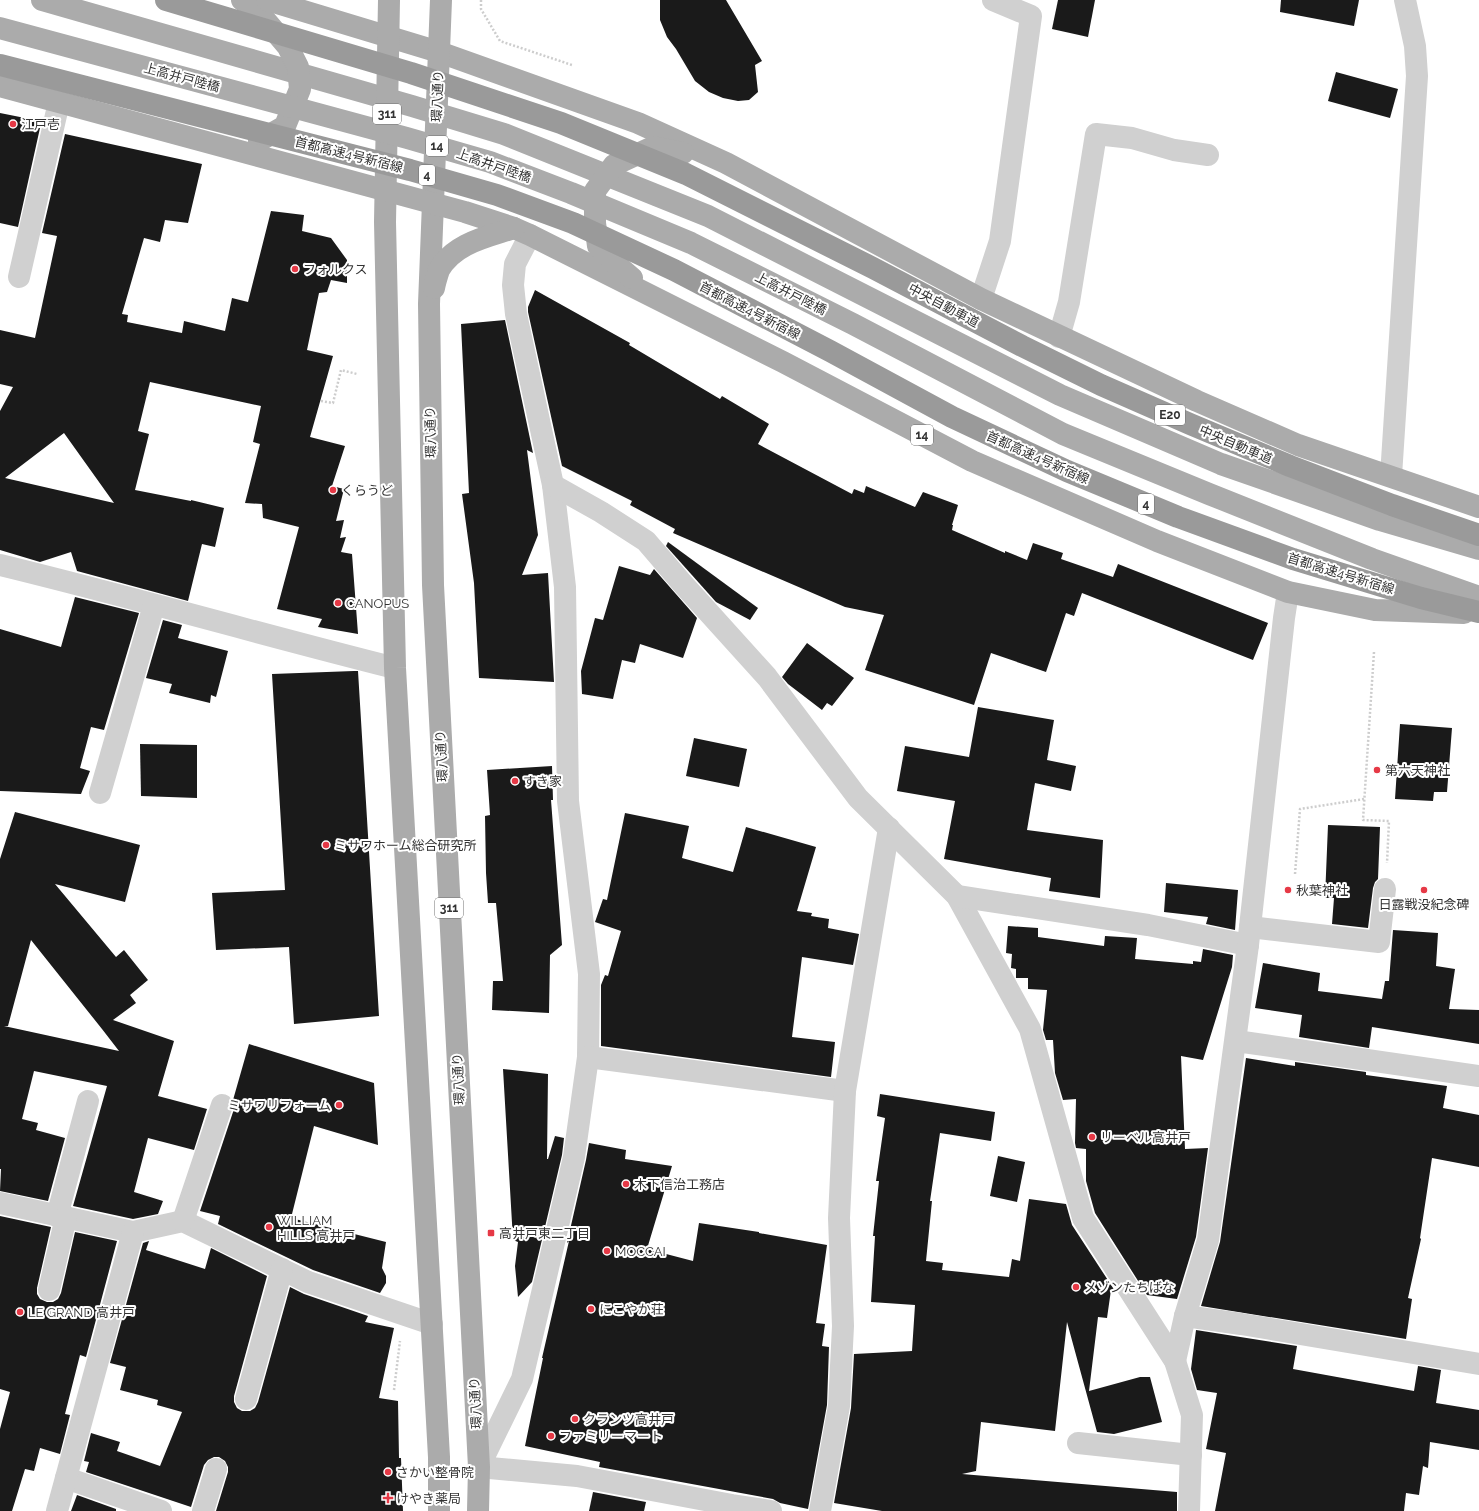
<svg xmlns="http://www.w3.org/2000/svg" width="1479" height="1511" font-family="Raleway,'Noto Sans JP',sans-serif">
	<style>
		.building { fill: #1a1a1a; fill-rule: evenodd }
		.lines { fill: none; stroke-linecap: round; stroke-linejoin: round }
		.path { stroke: #cdcdcd; stroke-width: 2.5; stroke-dasharray: 2 2; stroke-linecap: butt }
		.minor { stroke: #d0d0d0; stroke-width: 22 }
		.major { stroke: #ababab; stroke-width: 22 }
		.highway { stroke: #9a9a9a; stroke-width: 22 }
		.poi-dot { fill: #e63946; stroke: #fff; stroke-width: 1.5 }
		.labels { text-anchor: middle; stroke-width: 4; stroke-linejoin: round; paint-order: stroke }
		.shield { fill: #fff; stroke: #707070; stroke-width: 1 }
		.shield-label { font-size: 12px; font-weight: bold; fill: #333 }
		.street-label { font-size: 13px; fill: #333; stroke: #fff }
		.poi-label { font-size: 13px; fill: #333; stroke: #fff; text-anchor: start }
	</style>
	<rect width="100%" height="100%" fill="#fff"/>
	<g class="building">
		<polygon points="660,0 726,0 762,61 755,65 758,92 749,100 738,101 723,98 709,92 695,81 676,49 667,37 660,20"/>
		<polygon points="1058,0 1095,0 1088,37 1052,29"/>
		<polygon points="1281,0 1359,0 1354,26 1280,12"/>
		<polygon points="1336,72 1398,89 1390,118 1328,101"/>
		<polygon points="0,113 40,121 38,128 40,128 18,227 0,223"/>
		<path d="M65,134L202,164L188,223L165,220L160,242L144,238L122,314L128,315L127,322L182,333L184,321L225,331L232,298L248,302L271,211L304,215L302,231L331,238L347,260V283L331,280L327,292L319,293L307,350L333,356L310,437L345,446L332,486L344,489L336,521L344,520L340,538L346,537L341,552L352,554L358,634L318,627L322,619L277,609L299,527L263,518L262,504L245,503L260,444L253,442L261,406L150,382L138,431L149,434L135,490L191,501V500L224,508L215,547L202,544L188,601L77,571L71,552L40,562L0,550V411L13,387L0,384V330L35,338L57,236L42,233ZM64,433L114,503L5,478Z"/>
		<polygon points="535,290 630,343 629,345 720,399 722,396 769,424 758,444 852,494 854,489 864,493 866,486 915,507 923,492 958,505 952,525 953,525 952,530 1005,553 1005,551 1027,560 1033,543 1063,553 1061,559 1113,577 1118,564 1268,623 1253,660 1082,593 1074,616 1066,613 1046,672 991,653 974,705 865,670 884,615 845,607 673,533 675,529 630,505 632,501 562,466 528,312 528,307"/>
		<polygon points="505,320 533,453 527,450 538,535 522,575 548,573 554,682 479,678 474,583 462,494 469,493 461,324"/>
		<polygon points="668,542 758,608 750,620 716,602 666,546"/>
		<polygon points="619,566 650,575 654,569 697,618 683,658 640,644 635,663 622,660 613,699 582,694 581,671 595,618 603,620"/>
		<polygon points="75,597 139,613 104,730 91,727 80,768 90,771 81,794 0,791 0,629 61,647"/>
		<polygon points="163,620 182,625 178,638 228,651 216,697 211,695 210,703 169,693 172,684 146,678"/>
		<polygon points="807,643 854,678 832,706 827,703 822,710 788,684 782,677"/>
		<polygon points="354,671 358,671 379,1016 294,1024 289,947 216,950 212,893 285,890 272,674"/>
		<polygon points="978,707 1054,720 1047,760 1076,766 1071,791 1035,783 1027,830 1103,840 1100,898 1049,891 1051,878 944,859 955,801 897,791 905,746 969,757"/>
		<polygon points="1400,724 1452,728 1447,792 1434,792 1433,801 1395,799"/>
		<polygon points="694,738 747,749 739,787 686,776"/>
		<polygon points="140,744 197,745 197,798 141,796"/>
		<polygon points="552,766 553,800 551,800 562,945 550,955 549,1013 492,1010 493,981 503,981 496,903 488,903 486,873 485,816 490,815 487,770"/>
		<path d="M15,812L140,845L125,902L55,884L116,957L124,950L148,980L130,995L136,1003L113,1020L174,1041L158,1096L207,1109L194,1150L148,1138L134,1192L163,1201L158,1214L133,1219L73,1206L107,1086L34,1071L22,1119L38,1123L36,1130L65,1138L48,1201L0,1191L1,1169H0V859ZM31,940L102,1029L119,1051L4,1026H8Z"/>
		<polygon points="625,813 689,826 682,858 733,872 746,827 816,847 797,911 812,913 811,916 829,919 828,928 859,934 853,965 802,957 792,1037 835,1042 831,1077 601,1046 601,985 605,975 608,976 621,931 595,922 603,899 607,900"/>
		<polygon points="1328,825 1380,827 1378,879 1375,882 1373,888 1368,928 1332,924 1334,898 1325,898"/>
		<polygon points="1166,883 1238,890 1235,930 1206,924 1208,917 1164,912"/>
		<polygon points="1008,926 1038,928 1038,937 1104,946 1105,936 1137,938 1135,959 1193,964 1193,961 1201,962 1203,949 1233,955 1232,967 1203,1060 1181,1056 1185,1149 1208,1148 1196,1237 1177,1299 1147,1295 1095,1213 1086,1181 1086,1149 1076,1148 1075,1143 1076,1099 1063,1100 1055,1073 1053,1040 1046,1040 1043,1030 1047,990 1028,989 1028,978 1016,978 1016,969 1011,968 1012,954 1006,953"/>
		<polygon points="1393,930 1438,933 1436,966 1455,969 1449,1009 1479,1010 1479,1044 1372,1027 1369,1048 1299,1037 1302,1015 1255,1008 1263,963 1320,973 1318,991 1382,999 1385,981 1389,981"/>
		<polygon points="249,1044 374,1083 378,1145 314,1126 291,1218 386,1242 382,1268 386,1276 386,1283 380,1293 313,1270 218,1224 220,1216 200,1211 234,1109 233,1100"/>
		<polygon points="1246,1058 1295,1066 1295,1062 1366,1072 1366,1075 1447,1086 1443,1108 1479,1115 1479,1167 1432,1158 1420,1238 1421,1239 1408,1298 1412,1299 1406,1339 1201,1306 1220,1242"/>
		<polygon points="503,1069 548,1074 547,1159 548,1159 555,1136 564,1138 562,1155 532,1282 518,1297 515,1266 518,1242 513,1240"/>
		<polygon points="880,1094 995,1112 991,1141 940,1133 930,1201 932,1201 926,1261 943,1263 942,1270 1009,1277 1012,1259 1020,1261 1029,1199 1066,1204 1072,1225 1115,1291 1111,1290 1107,1318 1098,1317 1089,1391 1140,1377 1150,1377 1162,1422 1114,1434 1097,1432 1067,1322 1055,1431 981,1422 976,1471 962,1474 1177,1492 1177,1511 882,1511 834,1503 851,1408 854,1354 912,1351 915,1305 871,1302 875,1236 873,1236 879,1181 876,1181 885,1118 877,1116"/>
		<polygon points="589,1143 626,1150 625,1159 672,1166 647,1249 693,1261 699,1223 759,1232 759,1233 827,1245 816,1323 825,1324 822,1346 829,1347 827,1405 808,1509 780,1503 773,1499 599,1467 600,1462 525,1446 543,1358 542,1358 569,1241 567,1243 586,1160"/>
		<polygon points="998,1156 1025,1162 1017,1202 990,1196"/>
		<polygon points="0,1216 51,1227 37,1288 37,1294 40,1299 47,1302 53,1302 58,1299 61,1293 75,1232 117,1241 86,1357 80,1355 65,1414 70,1415 60,1454 40,1448 34,1471 25,1469 12,1511 0,1511 0,1429 10,1392 0,1389"/>
		<polygon points="149,1241 146,1250 205,1269 211,1248 267,1276 234,1396 234,1402 237,1408 242,1411 250,1411 255,1408 258,1402 290,1287 304,1294 368,1316 365,1322 394,1328 379,1398 398,1401 399,1458 401,1458 403,1511 216,1511 228,1472 228,1467 225,1461 219,1457 214,1457 208,1460 204,1465 191,1507 86,1472 89,1462 84,1461 91,1433 120,1442 117,1451 160,1466 182,1412 157,1405 158,1400 120,1390 126,1367 110,1363 143,1243"/>
		<polygon points="1196,1330 1297,1346 1293,1369 1414,1391 1418,1366 1441,1370 1436,1403 1479,1410 1479,1450 1430,1442 1428,1468 1423,1466 1419,1495 1406,1493 1404,1511 1215,1511 1226,1453 1206,1449 1217,1393 1197,1390 1191,1369"/>
		<polygon points="593,1492 646,1502 644,1511 589,1511"/>
		<polygon points="77,1495 116,1509 116,1511 71,1511"/>
	</g>
	<g class="lines">
		<g class="path">
			<polyline points="481,0 481,9 500,41 572,65"/>
			<polyline points="321,401 333,403 341,370 357,374"/>
			<polyline points="1374,652 1363,820 1389,821 1387,863"/>
			<polyline points="1295,874 1300,809 1364,799"/>
			<polyline points="394,1390 400,1341"/>
		</g>
		<g class="minor">
			<polyline points="530,235 515,264 513,285 516,314 553,485 565,587 568,801 589,974 588,1057 574,1157 522,1379 479,1467 577,1476 732,1505 771,1511"/>
			<polyline points="19,277 59,102"/>
			<polyline points="981,299 1000,241 1031,16 993,0"/>
			<polyline points="1059,337 1069,302 1096,134 1132,138 1174,150 1208,155"/>
			<polyline points="1391,476 1417,76 1415,46 1405,0"/>
			<polyline points="553,485 601,512 646,541 682,583 767,677 858,798 957,896 1030,1029 1083,1218 1175,1361 1192,1415 1189,1511"/>
			<path d="M0,565C132,597 263,635 395,668"/>
			<polyline points="100,793 154,605"/>
			<polyline points="957,896 1148,925 1248,945"/>
			<polyline points="1250,927 1379,942 1385,889"/>
			<polyline points="1236,1041 1479,1076"/>
			<polyline points="588,1057 845,1091"/>
			<polyline points="0,1203 133,1232 183,1221 308,1282 432,1324"/>
			<polyline points="57,1216 88,1101"/>
			<polyline points="183,1221 222,1105"/>
			<polyline points="49,1290 66,1217"/>
			<polyline points="1185,1316 1241,1324 1479,1364"/>
			<polyline points="1175,1361 1185,1316 1208,1240 1248,945 1284,618 1288,592"/>
			<polyline points="246,1399 282,1269"/>
			<polyline points="1078,1443 1191,1455"/>
			<polyline points="66,1478 161,1511"/>
			<polyline points="57,1511 133,1232"/>
			<polyline points="203,1511 216,1469"/>
			<polyline points="820,1511 839,1406 843,1326 839,1218 845,1091 889,828"/>
		</g>
		<g class="major">
			<polyline points="42,0 412,106 504,134 708,216 1060,395 1221,464 1380,520 1479,549"/>
			<polyline points="242,0 256,9 288,47 298,67 300,89 285,126 259,141"/>
			<polyline points="267,0 439,52 638,123 726,163 981,299 1197,401 1298,445 1479,507"/>
			<polyline points="389,0 385,222 395,668 439,1457 439,1511"/>
			<polyline points="441,0 429,304 433,585 479,1467 478,1511"/>
			<polyline points="0,28 407,138 490,162 571,193 691,243 853,324 1063,434 1209,494 1372,559 1479,597"/>
			<polyline points="0,86 465,212 514,228 530,235 783,362 972,461 1157,541 1288,592 1375,610 1464,613"/>
			<polyline points="632,278 617,265 598,246 595,223 595,191 614,165 653,147 683,153"/>
			<path d="M434,288C435,283 437,276 439,270C454,243 487,237 514,228"/>
		</g>
		<g class="highway">
			<polyline points="166,0 411,73 561,123 686,174 873,268 1022,346 1101,385 1190,424 1290,466 1392,505 1479,535"/>
			<polyline points="0,65 410,170 497,195 573,223 674,270 830,351 952,417 1067,471 1178,517 1293,559 1421,598 1479,612"/>
		</g>
	</g>
	<g class="poi-dot">
		<circle cx="13" cy="124" r="4"/>
		<circle cx="295" cy="269" r="4"/>
		<circle cx="333" cy="490" r="4"/>
		<circle cx="338" cy="603" r="4"/>
		<circle cx="1377" cy="770" r="4"/>
		<circle cx="515" cy="781" r="4"/>
		<circle cx="326" cy="845" r="4"/>
		<circle cx="1288" cy="890" r="4"/>
		<circle cx="1424" cy="890" r="4"/>
		<circle cx="339" cy="1105" r="4"/>
		<circle cx="1092" cy="1137" r="4"/>
		<circle cx="626" cy="1184" r="4"/>
		<circle cx="269" cy="1227" r="4"/>
		<rect x="487" y="1229" width="8" height="8" rx="2"/>
		<circle cx="607" cy="1251" r="4"/>
		<circle cx="1076" cy="1287" r="4"/>
		<circle cx="591" cy="1309" r="4"/>
		<circle cx="20" cy="1312" r="4"/>
		<circle cx="575" cy="1419" r="4"/>
		<circle cx="551" cy="1436" r="4"/>
		<circle cx="388" cy="1472" r="4"/>
		<path d="M386 1492h4v4h4v4h-4v4h-4v-4h-4v-4h4z"/>
	</g>
	<g class="labels">
		<g class="shield">
			<rect x="373" y="104" width="28" height="20" rx="3"/>
			<rect x="426" y="136" width="22" height="20" rx="3"/>
			<rect x="419" y="165" width="16" height="20" rx="3"/>
			<rect x="1155" y="405" width="30" height="20" rx="3"/>
			<rect x="911" y="425" width="22" height="20" rx="3"/>
			<rect x="1138" y="494" width="16" height="20" rx="3"/>
			<rect x="435" y="898" width="28" height="20" rx="3"/>
		</g>
		<g class="shield-label">
			<text x="387" y="118">311</text>
			<text x="437" y="150">14</text>
			<text x="427" y="179">4</text>
			<text x="1170" y="419">E20</text>
			<text x="922" y="439">14</text>
			<text x="1146" y="508">4</text>
			<text x="449" y="912">311</text>
		</g>
		<g class="street-label">
			<text transform="translate(182 77) rotate(15)" y="5">上高井戸陸橋</text>
			<text transform="translate(437 96) rotate(-88)" y="5">環八通り</text>
			<text transform="translate(349 154) rotate(14)" y="5">首都高速4号新宿線</text>
			<text transform="translate(494 165) rotate(19)" y="5">上高井戸陸橋</text>
			<text transform="translate(791 293) rotate(27)" y="5">上高井戸陸橋</text>
			<text transform="translate(944 305) rotate(28)" y="5">中央自動車道</text>
			<text transform="translate(750 310) rotate(27)" y="5">首都高速4号新宿線</text>
			<text transform="translate(430 432) rotate(-91)" y="5">環八通り</text>
			<text transform="translate(1236 444) rotate(23)" y="5">中央自動車道</text>
			<text transform="translate(1038 457) rotate(24)" y="5">首都高速4号新宿線</text>
			<text transform="translate(1341 573) rotate(17)" y="5">首都高速4号新宿線</text>
			<text transform="translate(441 756) rotate(-93)" y="5">環八通り</text>
			<text transform="translate(458 1079) rotate(-93)" y="5">環八通り</text>
			<text transform="translate(475 1403) rotate(-93)" y="5">環八通り</text>
		</g>
		<g class="poi-label">
			<text x="21" y="129">江戸壱</text>
			<text x="303" y="274">フォルクス</text>
			<text x="341" y="495">くらうど</text>
			<text x="346" y="608">CANOPUS</text>
			<text x="1385" y="775">第六天神社</text>
			<text x="523" y="786">すき家</text>
			<text x="334" y="850">ミサワホーム総合研究所</text>
			<text x="1296" y="895">秋葉神社</text>
			<text x="1424" y="909" text-anchor="middle">日露戦没紀念碑</text>
			<text x="331" y="1110" text-anchor="end">ミサワリフォーム</text>
			<text x="1100" y="1142">リーベル高井戸</text>
			<text x="634" y="1189">木下信治工務店</text>
			<text x="277" y="1225">WILLIAM<tspan x="277" dy="15">HILLS 高井戸</tspan></text>
			<text x="499" y="1238">高井戸東二丁目</text>
			<text x="615" y="1256">MOCCAI</text>
			<text x="1084" y="1292">メゾンたちばな</text>
			<text x="599" y="1314">にこやか荘</text>
			<text x="28" y="1317">LE GRAND 高井戸</text>
			<text x="583" y="1424">クランツ高井戸</text>
			<text x="559" y="1441">ファミリーマート</text>
			<text x="396" y="1477">さかい整骨院</text>
			<text x="396" y="1503">けやき薬局</text>
		</g>
	</g>
</svg>
